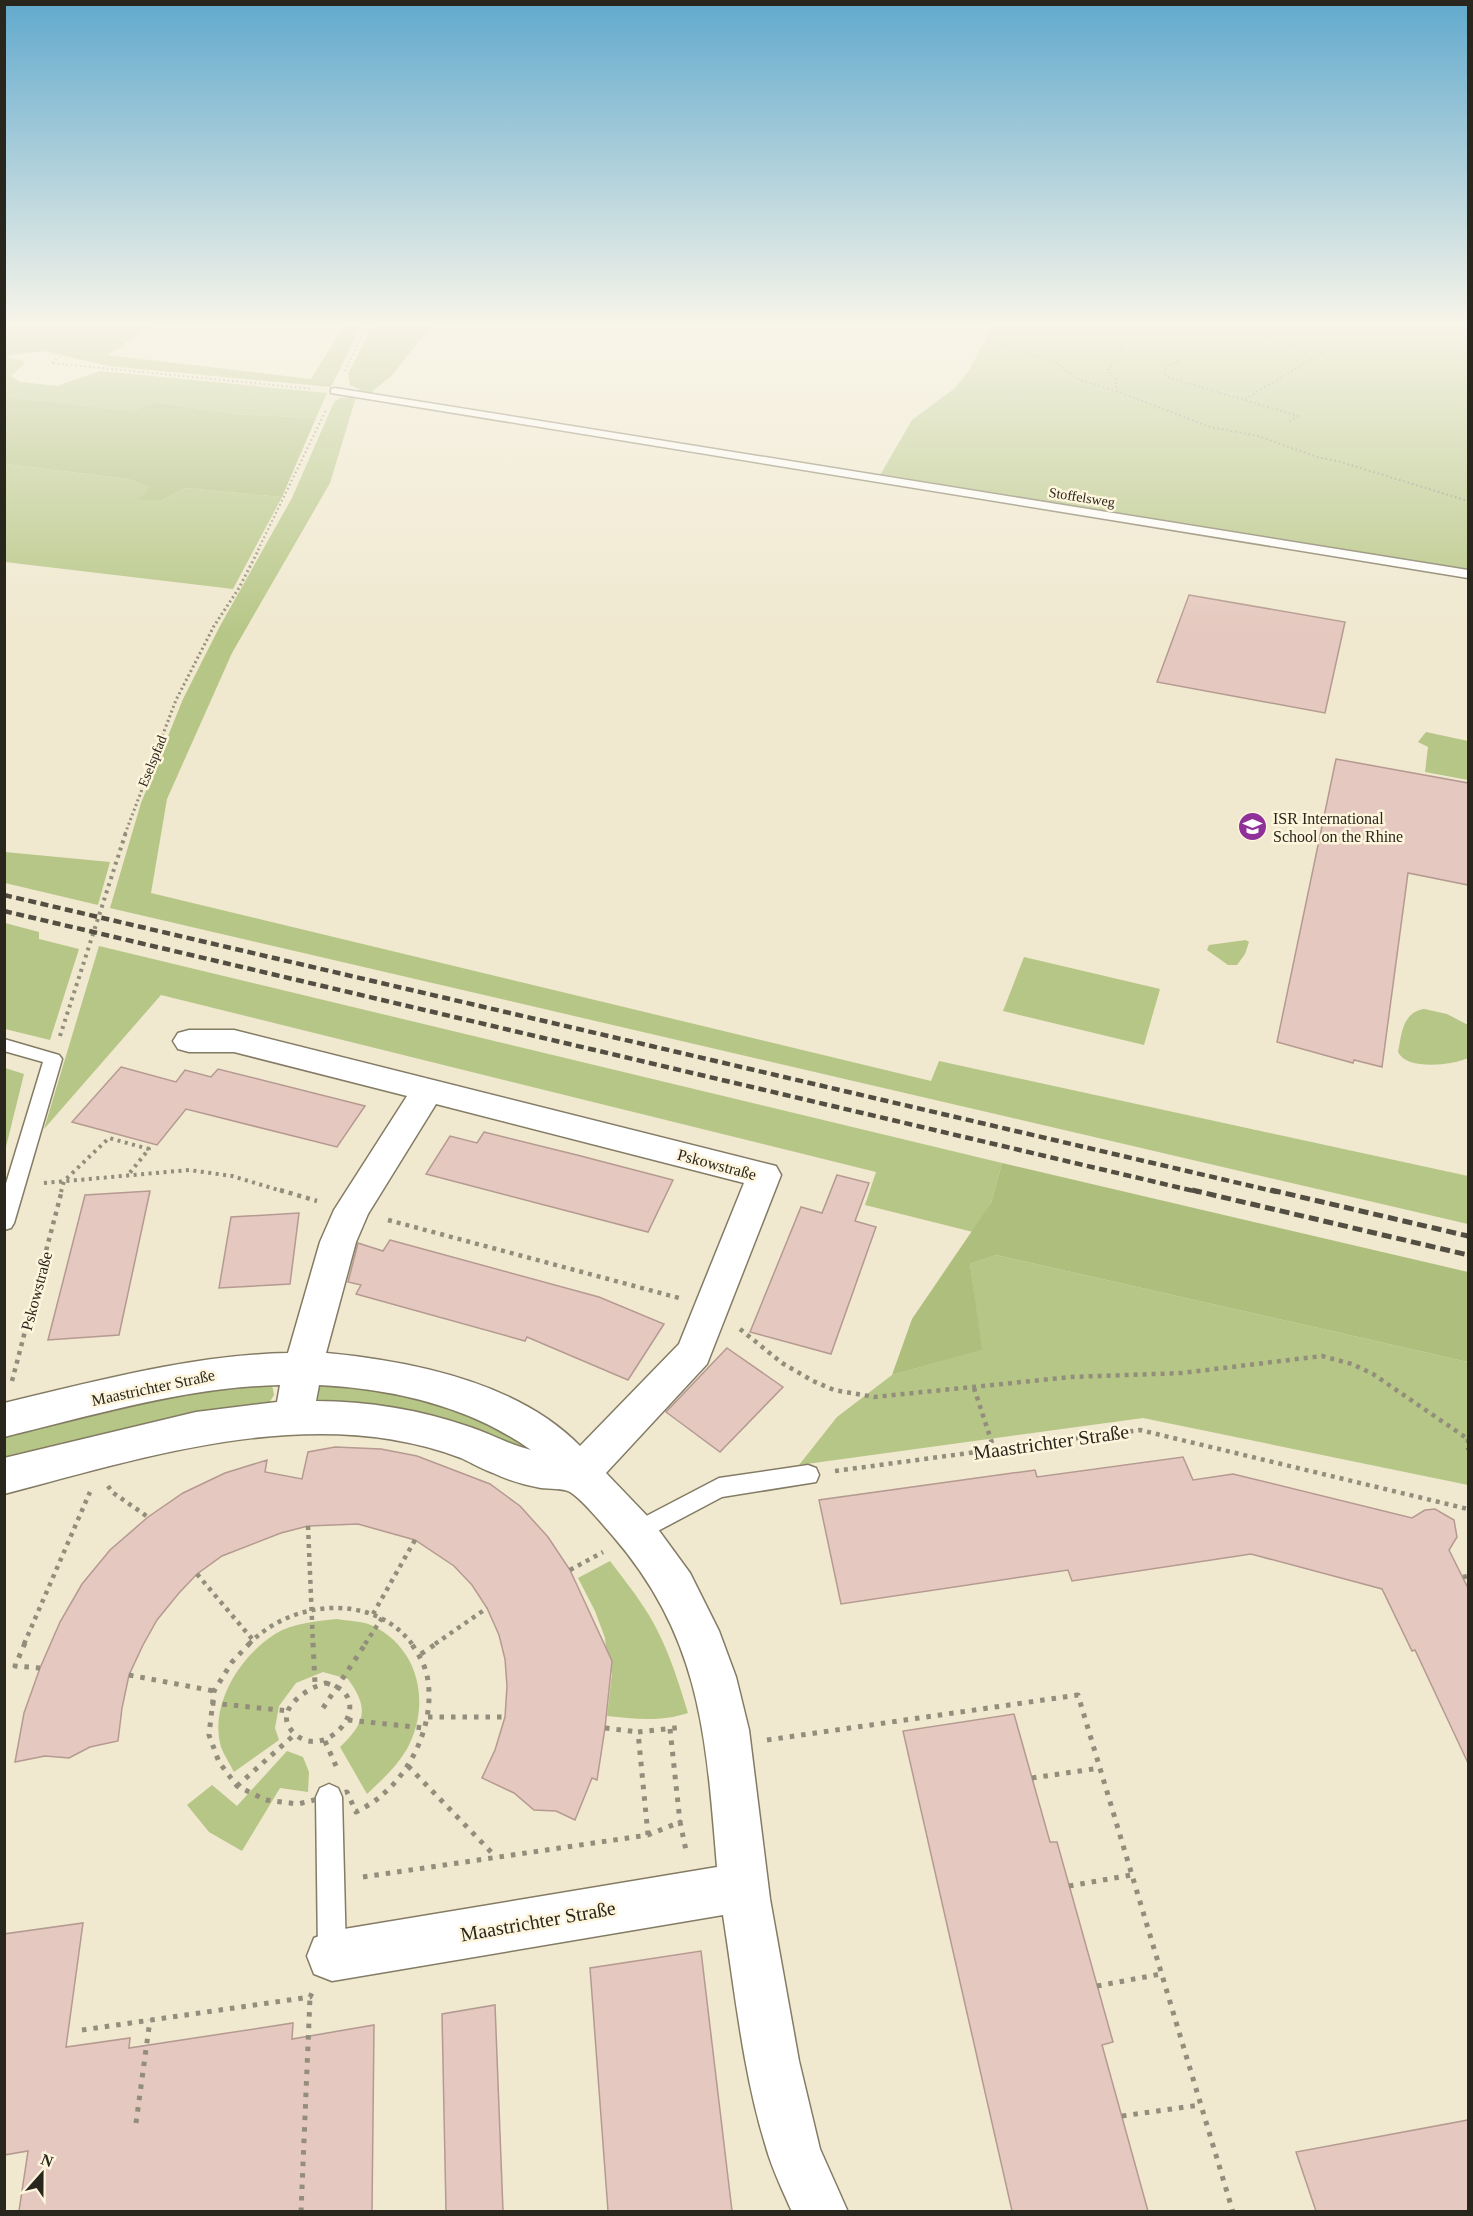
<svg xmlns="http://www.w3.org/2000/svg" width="1473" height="2216" font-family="'Times New Roman',serif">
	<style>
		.green { fill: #b6c686 }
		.forest { fill: #aebe7c }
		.building { fill: #e5c8bf; stroke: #b59a91; stroke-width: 1.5 }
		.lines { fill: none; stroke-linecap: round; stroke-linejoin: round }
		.lane-casing { stroke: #837b64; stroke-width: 3 }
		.street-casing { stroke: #837b64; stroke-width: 3 }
		.path-far4 { stroke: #938d7c; stroke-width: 2; stroke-dasharray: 1.5 3; stroke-linecap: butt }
		.path-far3 { stroke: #938d7c; stroke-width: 3; stroke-dasharray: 2 3; stroke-linecap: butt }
		.path-far2 { stroke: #938d7c; stroke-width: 4; stroke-dasharray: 3 4.5; stroke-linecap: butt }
		.path-far1 { stroke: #938d7c; stroke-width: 4.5; stroke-dasharray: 4 5; stroke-linecap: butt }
		.path { stroke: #938d7c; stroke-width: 5; stroke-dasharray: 4.5 7; stroke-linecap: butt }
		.lane { fill: #fff; fill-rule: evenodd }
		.street { fill: #fff; fill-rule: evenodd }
		.rail-far1 { stroke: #524e42; stroke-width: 4.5; stroke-dasharray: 8 4.5; stroke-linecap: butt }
		.rail { stroke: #524e42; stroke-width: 5; stroke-dasharray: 10 5; stroke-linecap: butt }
		.labels { text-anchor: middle; stroke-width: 5; stroke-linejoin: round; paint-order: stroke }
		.far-street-label { font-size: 14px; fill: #29261d; stroke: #fef5dc }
		.poi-label { font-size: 16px; fill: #29261d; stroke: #fef5dc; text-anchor: start }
		.street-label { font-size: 16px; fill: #29261d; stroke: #fef5dc }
		.near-street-label { font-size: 20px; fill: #29261d; stroke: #fef5dc }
	</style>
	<rect width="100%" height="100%" fill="#f0e8cf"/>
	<g class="green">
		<polygon points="992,326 1468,326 1468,572 879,477 912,420 955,388 970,369"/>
		<polygon points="4,356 26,362 11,376 20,382 57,386 100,371 327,393 316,418 235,414 156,402 133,411 5,397"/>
		<polygon points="356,397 330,483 232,653 167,799 151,893 931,1081 939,1061 1468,1176 1468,1224 110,908 141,803 183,699 220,626 292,498 334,402 340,398"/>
		<polygon points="5,464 128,479 151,487 140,500 162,500 185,488 282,497 233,589 5,562"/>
		<polygon points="1426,732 1468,741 1468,780 1425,772 1428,747 1418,742"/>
		<polygon points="5,852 110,862 98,905 5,883"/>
		<polygon points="5,923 39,932 39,939 79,949 50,1040 5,1029"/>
		<polygon points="1246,940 1249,942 1245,954 1237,965 1228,965 1207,950 1209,945"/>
		<polygon points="99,946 1002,1163 991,1203 973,1232 865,1205 876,1172 161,995 44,1129"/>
		<polygon points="1024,957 1160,989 1144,1045 1003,1011"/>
		<path d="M1424,1009L1447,1014L1468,1025V1058C1453,1065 1407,1071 1398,1052C1402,1033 1402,1013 1424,1009Z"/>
		<polygon points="5,1068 24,1074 5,1151 4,1068"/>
		<polygon points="996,1255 1468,1362 1468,1485 1143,1418 799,1465 837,1417 892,1375 981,1350 970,1264"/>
		<polygon points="372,1381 486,1417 541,1456 325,1408 312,1392 313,1385"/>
		<polygon points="272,1385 274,1395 268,1405 5,1465 5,1431 181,1390"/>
		<path d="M610,1561C621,1576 633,1590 643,1606C665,1638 677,1677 688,1713C661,1722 634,1719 607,1716L612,1673L608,1671L605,1638L595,1611L578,1578Z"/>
		<path d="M337,1619C348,1621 363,1621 373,1626C420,1649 431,1705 407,1749C397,1766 382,1780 367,1794L340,1747C366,1722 369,1708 348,1679L323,1672L296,1683L279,1706L275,1728L279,1740L234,1772C230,1764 224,1755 221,1747C209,1705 240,1656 275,1634C293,1623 317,1621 337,1619Z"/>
		<polygon points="287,1751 303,1757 309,1772 308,1792 280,1788 242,1851 209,1832 187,1805 212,1785 237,1806"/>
	</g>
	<g class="forest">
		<polygon points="5,326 151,326 108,355 311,379 344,326 361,326 331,387 109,366 42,351 5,356"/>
		<polygon points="372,326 432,326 391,376 369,394 350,385 348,374"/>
		<polygon points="5,397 133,411 155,402 235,414 316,418 282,497 185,488 162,500 139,500 150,487 128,479 5,464"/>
		<polygon points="1002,1163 1468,1272 1468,1362 996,1255 970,1264 982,1350 892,1375 912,1319 991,1203"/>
	</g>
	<g class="building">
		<polygon points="1189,595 1345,622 1325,713 1157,682"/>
		<polygon points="1336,759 1468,783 1468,885 1408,873 1382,1067 1354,1060 1353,1063 1277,1042"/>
		<polygon points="121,1067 176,1082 185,1070 211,1077 218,1069 365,1106 337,1147 186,1109 157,1145 72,1122"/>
		<polygon points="484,1132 577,1155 673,1180 648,1232 426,1174 450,1136 477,1143"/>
		<polygon points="837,1175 869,1183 855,1221 876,1227 831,1354 750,1332 801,1207 822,1213"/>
		<polygon points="150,1191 119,1335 48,1340 85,1195"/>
		<polygon points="299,1213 290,1284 219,1288 231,1217"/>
		<polygon points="390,1240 599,1297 664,1324 628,1380 527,1337 525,1341 356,1294 361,1285 348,1282 358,1243 383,1251"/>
		<polygon points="727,1348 783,1387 720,1452 666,1412"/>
		<polygon points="335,1447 381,1449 417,1456 490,1484 520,1506 548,1537 570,1570 612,1661 605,1728 597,1780 592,1778 575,1820 556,1811 534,1810 514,1793 482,1778 495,1750 505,1717 507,1686 505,1659 499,1635 487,1608 472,1585 454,1566 415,1540 358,1524 308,1526 281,1533 222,1556 197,1574 179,1593 157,1620 143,1645 129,1675 122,1708 118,1741 90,1747 69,1758 45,1756 15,1762 24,1713 40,1668 60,1622 82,1584 110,1550 148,1517 183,1493 225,1473 267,1460 265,1472 302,1479 308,1452"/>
		<polygon points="1183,1457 1193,1480 1233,1474 1412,1518 1425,1510 1435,1509 1454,1520 1457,1537 1449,1550 1468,1588 1468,1763 1415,1650 1412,1651 1382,1589 1251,1554 1072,1581 1068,1570 841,1604 819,1500 1035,1470 1037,1477"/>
		<polygon points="1014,1714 1050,1842 1057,1842 1113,2042 1102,2045 1148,2211 1012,2211 903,1731"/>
		<polygon points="83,1923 66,2047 130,2038 129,2048 293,2023 292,2039 374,2025 372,2211 19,2211 28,2151 4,2155 4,1934"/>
		<polygon points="701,1951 732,2211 608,2211 590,1968"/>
		<polygon points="495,2005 503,2211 446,2211 442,2014"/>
		<polygon points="1468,2120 1468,2211 1316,2211 1296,2152"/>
	</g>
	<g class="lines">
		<defs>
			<g id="lane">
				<polygon points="335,388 1468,570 1468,578 331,393 331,389"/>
				<polygon points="4,1039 59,1055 62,1059 14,1223 11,1228 4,1230 4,1190 43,1062 4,1051"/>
				<polygon points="808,1465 816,1468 819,1475 816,1482 722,1497 637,1542 629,1539 626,1532 629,1525 719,1478"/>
				<polygon points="329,1784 338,1788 342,1797 346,1954 342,1964 332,1968 322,1964 318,1954 316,1797 320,1788"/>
			</g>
			<path id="street" d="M189,1030H234L776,1166L781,1175L707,1364L606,1473L652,1521L690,1573L719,1631L736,1677L749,1730L770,1899L799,2061L820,2149L848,2212H792C783,2191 772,2169 766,2147C743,2073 735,1992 723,1915L332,1981L314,1974L307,1956L314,1938L332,1931L717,1867C706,1737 702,1639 612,1535C603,1525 582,1499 570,1492C563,1488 549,1489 541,1488C524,1485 508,1480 493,1473C482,1469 472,1463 461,1458C315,1402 148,1456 4,1494V1458L196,1412L277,1402L280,1385C187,1387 94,1415 4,1437V1403C97,1381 192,1355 288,1353L320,1242L334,1210L407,1096L234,1052H189L178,1049L173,1041L178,1033ZM436,1104L744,1183L679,1344L580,1446C518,1382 411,1361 326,1353L356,1242L368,1214ZM319,1385C394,1389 469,1406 531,1450C510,1445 491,1434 470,1427C421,1410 368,1401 316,1401Z"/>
		</defs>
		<use href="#lane" class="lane-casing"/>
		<use href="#street" class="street-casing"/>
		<g class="path-far4">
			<polyline points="991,326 988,340 1052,360 1080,380 1116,391"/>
			<polyline points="1128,326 1116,337 1122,348 1120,356 1107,371 1116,380 1116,391 1210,427 1258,436 1317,457 1341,462 1468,501"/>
			<polyline points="96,329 51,363 313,389"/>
			<polyline points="1178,361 1163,369 1167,377 1298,416 1289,422"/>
			<polyline points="345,371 367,326"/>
			<polyline points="1245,399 1322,353 1265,337"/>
			<polyline points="258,550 326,410"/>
		</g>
		<polyline class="path-far3" points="125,834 176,700 214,626 239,588 259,549"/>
		<g class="path-far2">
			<polyline points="60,1036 126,832"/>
			<polyline points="44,1183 189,1170 232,1176 285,1192"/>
			<polyline points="61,1192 64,1181 109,1138 149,1149 128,1175"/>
		</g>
		<g class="path-far1">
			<polyline points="280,1190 317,1201"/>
			<polyline points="388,1220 679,1298"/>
			<polyline points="740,1329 782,1363 813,1381 834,1390 874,1397 1071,1377 1182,1373 1322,1356 1352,1364 1373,1374 1468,1439"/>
			<polyline points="12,1381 62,1190"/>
			<polyline points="974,1388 994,1449"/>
			<polyline points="1468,1439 1468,1450"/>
			<polyline points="835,1471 1140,1430 1468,1509"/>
			<polyline points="108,1486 112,1492 148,1517"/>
			<polyline points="308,1526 313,1644"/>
			<polyline points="570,1570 603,1552"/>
			<polyline points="197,1574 253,1640"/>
			<polyline points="1463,1577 1468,1576"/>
			<polyline points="373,1614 415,1540"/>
			<polyline points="24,1644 90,1492"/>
			<path d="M249,1644C291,1600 373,1592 412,1644"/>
			<polyline points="365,1644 382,1618"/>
			<polyline points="435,1644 487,1608"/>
		</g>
		<g class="path">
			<polyline points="25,1643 15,1666 40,1668"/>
			<path d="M250,1643L232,1662L214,1691L209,1735L219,1762L237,1786L266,1800L298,1804L347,1792L356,1812C365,1807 375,1802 383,1794C414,1768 434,1721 428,1681C426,1666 419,1655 411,1643"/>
			<polyline points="313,1643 315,1684"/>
			<polyline points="421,1654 437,1643"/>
			<polyline points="129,1675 214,1691"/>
			<path d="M326,1683C331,1685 339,1687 343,1691C367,1715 322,1759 295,1734C270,1712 306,1688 326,1683Z"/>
			<polyline points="211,1703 289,1711"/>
			<polyline points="323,1708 366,1643"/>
			<polyline points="428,1717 505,1717"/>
			<polyline points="348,1720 424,1728"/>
			<polyline points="605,1728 638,1732"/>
			<polyline points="670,1729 680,1822"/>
			<polyline points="767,1740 1078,1695 1233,2212"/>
			<polyline points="325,1741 336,1766"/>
			<polyline points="408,1766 496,1857"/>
			<polyline points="1032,1778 1100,1768"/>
			<polyline points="237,1786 294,1735"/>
			<polyline points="648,1835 638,1732 683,1727"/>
			<polyline points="363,1877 648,1835 680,1822 687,1855"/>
			<polyline points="1069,1886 1131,1875"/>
			<polyline points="1097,1986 1161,1974"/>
			<polyline points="82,2030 310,1997 312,1993"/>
			<polyline points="1122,2116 1200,2105"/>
			<polyline points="136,2123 150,2020"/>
			<polyline points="301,2212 310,1997"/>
		</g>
		<use href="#lane" class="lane"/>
		<use href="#street" class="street"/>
		<g class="rail-far1">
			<polyline points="4,895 1277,1192"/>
			<polyline points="4,911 1198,1192"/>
		</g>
		<g class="rail">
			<polyline points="1192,1190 1468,1255"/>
			<polyline points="1271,1190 1468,1236"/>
		</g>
	</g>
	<linearGradient id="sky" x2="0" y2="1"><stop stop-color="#61a9cd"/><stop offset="0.51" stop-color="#f8f5e9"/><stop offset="1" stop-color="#f8f5e9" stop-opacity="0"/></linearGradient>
	<rect width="1473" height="636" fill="url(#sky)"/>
	<defs>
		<symbol id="school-disc" viewBox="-11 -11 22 22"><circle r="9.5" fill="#90319a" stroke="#fef5dc"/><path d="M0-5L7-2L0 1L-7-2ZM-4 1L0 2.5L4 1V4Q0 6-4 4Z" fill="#fff"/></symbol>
	</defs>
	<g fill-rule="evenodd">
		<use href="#school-disc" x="1236" y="810" width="33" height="33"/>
	</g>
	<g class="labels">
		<g class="far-street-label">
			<text transform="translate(1082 497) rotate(9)" y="5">Stoffelsweg</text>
			<text transform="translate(152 761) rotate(-68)" y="5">Eselspfad</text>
		</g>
		<g class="poi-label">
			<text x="1273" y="824">ISR International<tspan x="1273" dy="18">School on the Rhine</tspan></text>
		</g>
		<g class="street-label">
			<text transform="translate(717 1164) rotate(15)" y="6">Pskowstraße</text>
			<text transform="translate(36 1291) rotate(-75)" y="6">Pskowstraße</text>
			<text transform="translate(153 1387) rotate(-12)" y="6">Maastrichter Straße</text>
		</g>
		<g class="near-street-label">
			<text transform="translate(1051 1442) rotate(-8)" y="7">Maastrichter Straße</text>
			<text transform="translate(538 1921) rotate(-10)" y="7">Maastrichter Straße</text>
		</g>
	</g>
	<rect width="1473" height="2216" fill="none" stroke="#29261d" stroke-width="12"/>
	<g transform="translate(42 2174) rotate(21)" stroke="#fef5dc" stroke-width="4.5" paint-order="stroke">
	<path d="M0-4.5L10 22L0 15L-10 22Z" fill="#29261d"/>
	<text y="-9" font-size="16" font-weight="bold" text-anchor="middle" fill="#29261d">N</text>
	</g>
</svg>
